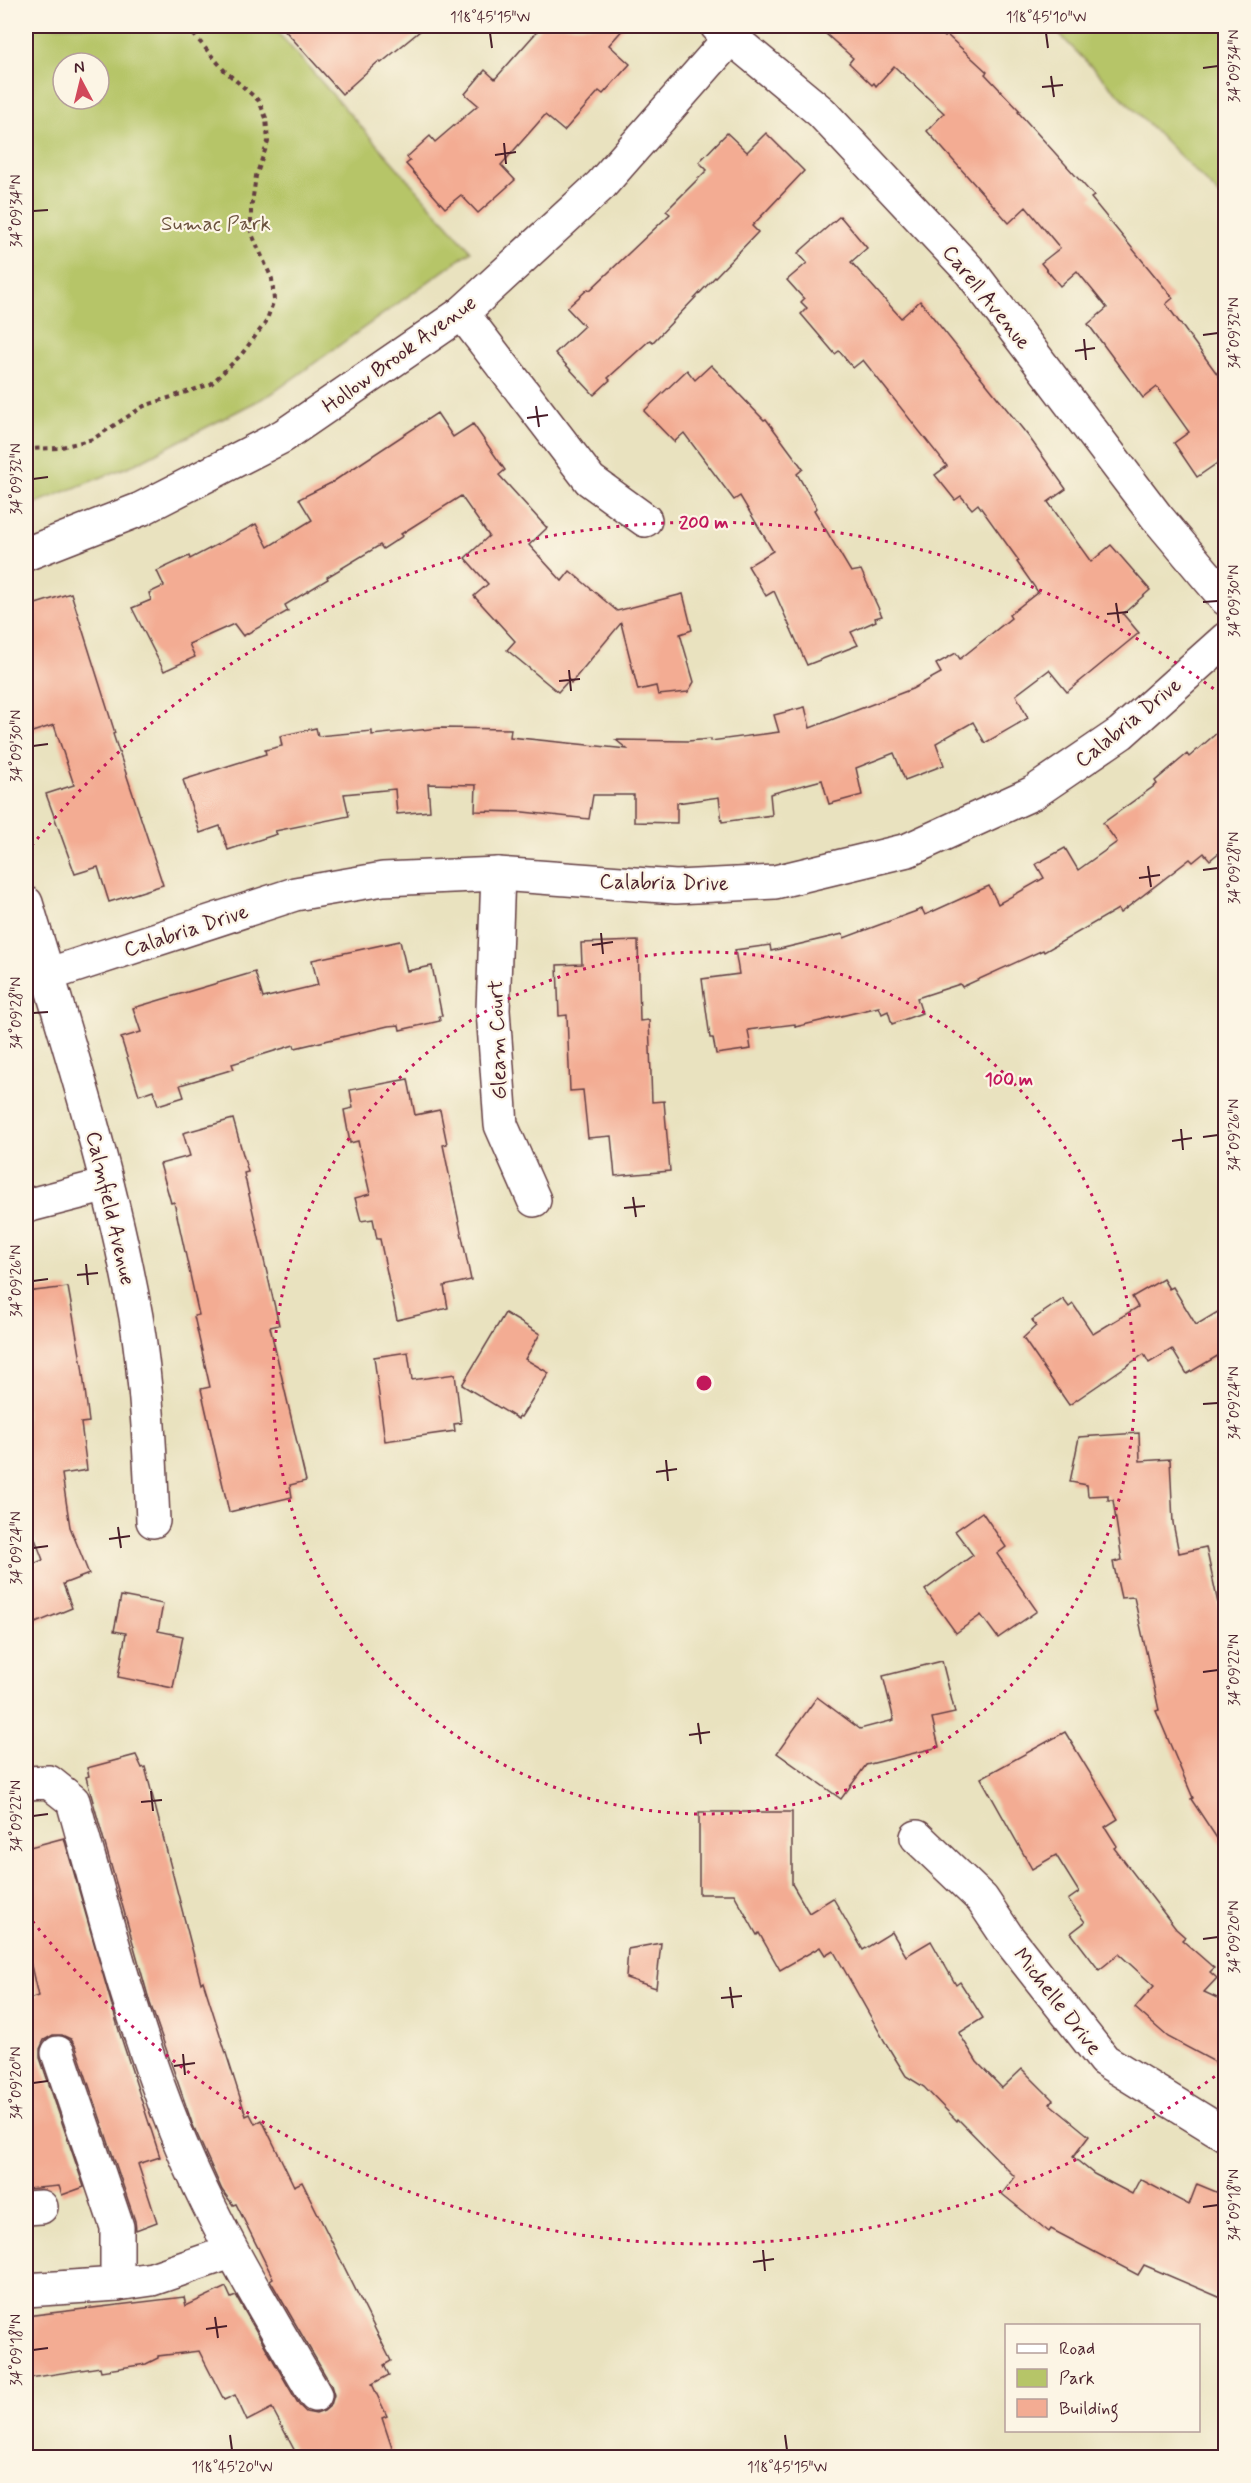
<svg xmlns="http://www.w3.org/2000/svg" width="1251" height="2483" font-family="Mynerve,sans-serif">
	<style>
		.green { fill: #b6c568; stroke: #80724a; stroke-width: 1.5; fill-rule: evenodd }
		.building { fill: #f3ac93 }
		.lines { fill: none; stroke-linecap: round; stroke-linejoin: round }
		.minor-casing { stroke: #623c41; stroke-width: 36 }
		.path { stroke: #623c41; stroke-width: 4; stroke-dasharray: 4.5 4.5; stroke-linecap: butt }
		.minor { stroke: #fff; stroke-width: 33 }
		.ticks { fill: none; stroke: #4a1f2b; stroke-width: 2 }
		.ring { fill: none; stroke: #c2185b; stroke-width: 3; stroke-dasharray: 3 6 }
		.labels { text-anchor: middle; stroke-width: 4.5; stroke-linejoin: round; paint-order: stroke }
		.park-label { font-size: 21px; fill: #6a513d; stroke: #fcf5e5 }
		.street-label { font-size: 21px; fill: #4a1f2b; stroke: #fcf5e5 }
		.centre { fill: #c2185b; stroke: #fcf5e5; stroke-width: 3 }
		.ring-label { font-size: 18px; text-anchor: middle; font-weight: bold; fill: #c2185b; stroke: #fcf5e5; stroke-width: 4.5; stroke-linejoin: round; paint-order: stroke }
		.neatline { fill: none; stroke: #4a1f2b; stroke-width: 2 }
		.ticks-label { font-size: 15px; text-anchor: middle; fill: #4a1f2b }
	</style>
	<rect width="100%" height="100%" fill="#fcf5e5"/>
	<filter id="ink" filterUnits="userSpaceOnUse"><feTurbulence type="fractalNoise" baseFrequency=".0167" numOctaves="2"/><feDisplacementMap in="SourceGraphic" scale="12" xChannelSelector="R" yChannelSelector="G"/><feConvolveMatrix kernelMatrix="1 2 1 2 8 2 1 2 1" color-interpolation-filters="sRGB"/></filter>
	<filter id="wash" filterUnits="userSpaceOnUse"><feTurbulence type="fractalNoise" baseFrequency=".008" numOctaves="4" result="noise"/><feDisplacementMap in="SourceGraphic" scale="24" xChannelSelector="R" yChannelSelector="G"/><feGaussianBlur stdDeviation="1.35" result="paint"/><feColorMatrix in="noise" values="0 0 0 0 0 0 0 0 0 0 0 0 0 0 0 0 0 1.4 0 .05"/><feComposite in="paint" operator="in"/></filter>
	<g filter="url(#wash)">
		<rect width="100%" height="100%" fill="#e9e2bf"/>
		<g class="green">
			<path d="M26,26H272L471,251L271,394L135,464L26,507ZM63,63H99V99H63Z"/>
			<polygon points="1051,26 1225,26 1225,201"/>
		</g>
		<g id="blocks">
			<g class="building">
				<polygon points="281,26 426,26 381,63 379,61 342,94"/>
				<polygon points="542,26 626,26 609,45 630,64 603,94 599,91 564,131 545,115 501,165 515,180 478,213 461,195 445,208 406,164 410,161 407,157 430,136 435,142 478,105 465,94 485,70 495,79"/>
				<polygon points="817,26 933,26 945,37 947,35 987,72 985,74 1020,111 1018,112 1094,196 1091,198 1173,298 1166,304 1226,386 1226,457 1197,477 1174,443 1189,432 1157,387 1143,398 1088,324 1107,308 1077,271 1060,286 1041,263 1060,248 1026,207 1009,223 927,131 944,113 894,66 876,86 874,83 872,85 849,63 853,58"/>
				<polygon points="727,133 747,152 766,133 804,171 752,226 758,232 653,342 650,340 608,378 610,380 594,395 555,353 584,326 567,308 588,289 590,290 670,214 666,211 707,170 699,162"/>
				<polygon points="840,216 867,248 851,262 901,318 920,301 1029,437 1066,489 1048,502 1091,562 1111,545 1150,590 1123,614 1139,633 1067,692 1049,670 1016,695 1028,718 985,743 973,722 936,743 944,765 905,780 894,753 856,768 862,795 829,804 822,780 770,794 772,815 722,822 719,797 677,803 677,823 634,822 634,795 593,795 589,819 523,812 475,811 476,785 428,784 430,811 397,814 395,789 344,794 349,816 275,831 277,834 228,850 220,826 200,833 183,780 266,754 265,750 282,746 280,736 316,728 318,736 372,731 372,735 440,728 511,729 510,737 627,749 616,740 688,741 711,739 711,741 779,732 774,715 805,707 810,728 912,689 941,673 936,664 956,653 960,659 1011,618 1009,615 1038,592 1017,562 1019,561 978,504 972,509 961,496 955,500 935,475 947,466 863,360 853,368 839,351 835,354 801,314 807,308 801,302 804,299 787,280 807,263 798,253"/>
				<polygon points="711,365 764,420 766,419 803,469 797,474 817,508 814,510 851,572 861,570 882,616 875,618 876,621 851,632 858,645 807,665 774,591 766,596 748,566 773,551 740,496 734,500 684,433 674,442 644,411 687,370 695,380"/>
				<polygon points="437,413 453,437 473,424 505,470 499,475 547,528 529,545 562,581 570,571 617,611 683,594 692,630 680,634 694,682 688,692 658,695 656,686 638,690 621,623 571,683 569,680 558,692 507,650 515,641 474,596 488,584 465,558 489,536 461,496 401,534 403,536 383,549 380,545 327,577 328,579 285,605 288,611 243,636 234,624 189,644 195,657 164,671 132,608 151,600 149,593 164,586 157,571 189,556 190,559 256,524 268,547 312,520 299,499 331,483"/>
				<polygon points="71,593 115,733 113,734 163,885 109,902 98,867 75,874 46,794 74,785 54,725 26,734 26,607"/>
				<polygon points="1226,725 1226,847 1210,860 1204,853 1193,862 1190,859 1120,913 1118,909 1044,952 1043,950 962,987 960,984 917,998 922,1013 892,1024 888,1011 882,1014 879,1007 795,1027 795,1024 748,1030 751,1049 716,1054 713,1038 710,1038 702,979 739,974 735,950 770,945 771,951 843,934 844,938 922,909 925,915 989,886 998,904 1044,878 1036,864 1065,848 1078,870 1117,842 1103,823 1157,784 1155,781 1187,754 1189,757"/>
				<polygon points="400,941 407,971 432,966 442,1016 439,1016 440,1021 400,1030 399,1025 388,1026 295,1048 294,1045 232,1064 234,1069 180,1085 184,1097 158,1105 153,1090 139,1095 121,1038 141,1032 133,1008 255,972 263,998 318,985 312,960"/>
				<polygon points="638,941 640,1021 649,1020 652,1102 664,1101 670,1171 615,1176 611,1136 588,1138 583,1090 570,1091 567,1015 559,1016 557,965 582,964 581,943"/>
				<polygon points="408,1079 415,1115 440,1110 447,1144 443,1145 471,1280 444,1286 448,1308 397,1320 380,1239 377,1239 373,1219 361,1221 355,1198 370,1194 358,1141 350,1143 344,1110 353,1108 350,1090"/>
				<polygon points="233,1119 248,1172 244,1173 279,1325 270,1327 306,1481 290,1485 292,1497 229,1512 201,1389 210,1387 194,1316 199,1315 174,1202 171,1203 160,1164 190,1156 183,1133"/>
				<polygon points="1163,1279 1169,1289 1173,1287 1196,1325 1226,1307 1226,1351 1187,1374 1172,1349 1149,1363 1144,1354 1069,1405 1023,1338 1036,1326 1032,1320 1063,1299 1069,1307 1073,1304 1093,1334 1138,1307 1132,1297"/>
				<polygon points="68,1287 82,1366 89,1422 81,1423 87,1470 62,1474 70,1527 89,1574 63,1584 72,1608 26,1627 26,1567 43,1560 26,1515 26,1292"/>
				<polygon points="505,1313 540,1334 525,1359 549,1373 521,1417 519,1416 518,1419 462,1385"/>
				<polygon points="408,1352 412,1380 455,1374 461,1423 454,1424 455,1431 385,1441 374,1357"/>
				<polygon points="1139,1433 1140,1461 1170,1459 1173,1523 1179,1553 1206,1547 1226,1641 1226,1852 1191,1799 1193,1798 1156,1711 1159,1710 1134,1597 1121,1598 1113,1562 1122,1560 1113,1500 1108,1500 1108,1495 1088,1496 1087,1485 1070,1482 1079,1437"/>
				<polygon points="982,1512 1006,1547 997,1554 1037,1611 998,1638 981,1615 956,1633 925,1590 973,1555 955,1531"/>
				<polygon points="121,1596 163,1604 158,1631 183,1636 173,1688 118,1677 126,1633 114,1631"/>
				<polygon points="942,1661 955,1713 932,1718 939,1747 866,1765 841,1799 777,1753 817,1697 860,1729 894,1720 883,1676"/>
				<polygon points="1065,1732 1118,1819 1105,1827 1117,1846 1114,1848 1176,1929 1185,1937 1182,1940 1214,1968 1210,1972 1217,1978 1204,1992 1226,2002 1226,2068 1168,2037 1135,2008 1154,1986 1119,1954 1099,1970 1071,1933 1085,1922 1068,1900 1079,1892 1056,1855 1032,1869 981,1778"/>
				<polygon points="136,1755 142,1768 145,1767 201,1983 203,1981 246,2116 250,2114 255,2124 262,2120 294,2186 302,2182 391,2361 384,2365 389,2375 372,2384 387,2416 382,2418 395,2457 298,2457 272,2408 247,2421 235,2395 224,2400 199,2351 158,2356 158,2358 146,2364 101,2371 100,2367 30,2378 29,2372 26,2373 26,2316 184,2297 186,2306 226,2287 231,2298 236,2296 299,2405 306,2412 316,2414 324,2411 331,2405 334,2395 331,2385 270,2280 273,2278 236,2204 233,2205 222,2190 192,2123 150,2003 86,1777 89,1776 87,1768"/>
				<polygon points="699,1812 792,1812 792,1884 809,1913 833,1898 863,1950 892,1932 906,1956 931,1941 956,1985 960,1982 983,2018 959,2033 977,2062 1002,2088 1022,2069 1053,2100 1050,2104 1089,2136 1073,2157 1094,2174 1132,2194 1140,2179 1189,2205 1197,2184 1226,2196 1226,2300 1144,2265 1138,2275 1051,2229 1049,2232 1002,2194 1015,2177 958,2119 957,2121 924,2087 906,2076 885,2042 833,1950 825,1955 820,1947 780,1970 759,1933 757,1935 734,1894 699,1894"/>
				<polygon points="64,1838 120,2034 160,2157 138,2164 157,2222 136,2230 135,2221 76,2047 71,2039 62,2035 53,2035 44,2040 40,2049 40,2058 84,2187 62,2195 59,2186 26,2189 26,2000 38,1996 26,1944 26,1848"/>
				<polygon points="661,1943 656,1988 626,1978 628,1949"/>
			</g>
		</g>
	</g>
	<g filter="url(#ink)">
		<use href="#blocks" fill-opacity="0" stroke="#623c41" stroke-width="1.5"/>
		<g class="lines">
			<defs>
				<g id="minor">
					<polyline points="717,26 821,112 971,272 1156,516 1226,599"/>
					<polyline points="462,313 590,480 645,520"/>
					<polyline points="26,554 141,509 283,436 462,313 601,185 731,37"/>
					<polyline points="498,874 493,1010 501,1125 534,1200"/>
					<path d="M26,903C67,1039 111,1176 136,1317C147,1384 150,1453 153,1521"/>
					<polyline points="47,975 295,894 383,879 498,874 676,887 775,882 908,850 1033,793 1121,733 1226,639"/>
					<polyline points="26,1206 107,1185"/>
					<path d="M26,1783L49,1782L73,1801C104,1912 132,2023 175,2130C212,2223 264,2308 315,2395"/>
					<polyline points="917,1837 982,1899 1008,1938 1104,2060 1226,2135"/>
					<polyline points="58,2053 117,2227 117,2284"/>
					<polyline points="26,2208 41,2207"/>
					<polyline points="26,2290 117,2284 152,2279 231,2252"/>
				</g>
			</defs>
			<use href="#minor" class="minor-casing"/>
			<g class="path">
				<polyline points="194,35 211,26"/>
				<polyline points="26,449 58,448 93,439 144,406 211,384 241,355 266,322 274,300 272,279 251,232 251,210 256,176 268,142 266,118 259,101 224,70 194,35 181,26"/>
			</g>
			<use href="#minor" class="minor"/>
		</g>
	</g>
	<path class="ticks" d="M490,33L492,48M1046,33L1048,48M1203,68L1218,66M1051,76L1054,97M1042,87L1063,85M504,143L506,164M495,155L516,152M33,211L48,210M1203,335L1218,333M1084,339L1086,360M1075,351L1095,348M536,406L539,427M527,418L548,415M33,479L48,477M1203,602L1218,601M1116,603L1119,623M1107,614L1128,612M569,670L571,691M559,681L580,679M33,746L48,744M1148,866L1151,887M1203,870L1218,868M1139,878L1160,875M601,933L603,954M592,945L613,942M33,1013L48,1012M1181,1129L1183,1150M1203,1137L1218,1135M1172,1141L1192,1138M633,1197L636,1217M624,1208L645,1206M86,1264L88,1285M77,1275L98,1273M33,1281L48,1279M1203,1404L1218,1403M666,1460L668,1481M656,1472L677,1469M118,1527L121,1548M109,1539L130,1536M33,1548L48,1546M1203,1672L1218,1670M698,1723L701,1744M689,1735L710,1732M151,1791L153,1811M141,1802L162,1800M33,1816L48,1814M1203,1939L1218,1937M730,1987L733,2008M721,1998L742,1996M183,2054L185,2075M174,2066L195,2063M33,2083L48,2081M1203,2207L1218,2205M763,2250L765,2271M753,2262L774,2259M215,2317L218,2338M206,2329L227,2326M33,2350L48,2348M230,2435L232,2450M785,2435L787,2450"/>
	<g class="ring">
		<circle cx="704" cy="1383" r="431"/>
		<path d="M1222 2071A861 861 0 0 1 26 1913M26 853A861 861 0 0 1 1222 695"/>
	</g>
	<g class="labels">
		<g class="park-label">
			<text x="216" y="230">Sumac Park</text>
		</g>
		<g class="street-label">
			<text transform="translate(987 297) rotate(51)" y="7">Carell Avenue</text>
			<text transform="translate(399 354) rotate(-36)" y="7">Hollow Brook Avenue</text>
			<text transform="translate(1128 722) rotate(-39)" y="7">Calabria Drive</text>
			<text transform="translate(664 882) rotate(1)" y="7">Calabria Drive</text>
			<text transform="translate(186 930) rotate(-18)" y="7">Calabria Drive</text>
			<text transform="translate(497 1040) rotate(-92)" y="7">Gleam Court</text>
			<text transform="translate(111 1208) rotate(77)" y="7">Calmfield Avenue</text>
			<text transform="translate(1058 2001) rotate(52)" y="7">Michelle Drive</text>
		</g>
	</g>
	<circle cx="704" cy="1383" r="9" class="centre"/>
	<g class="ring-label">
		<text x="704" y="528">200 m</text>
		<text x="1009" y="1085">100 m</text>
	</g>
	<rect width="1251" height="2483" fill="none" stroke="#fcf5e5" stroke-width="66"/>
	<rect x="1005" y="2324" width="195" height="108" fill="#fcf5e5" stroke="#b59f9b" stroke-width="1.5"/>
	<rect x="1017" y="2344" width="30" height="9" fill="#ffffff" stroke="#b59f9b" stroke-width="1.5"/>
	<text x="1059" y="2354" font-size="18" fill="#4a1f2b">Road</text>
	<rect x="1017" y="2369" width="30" height="18" fill="#b6c568" stroke="#b59f9b" stroke-width="1.5"/>
	<text x="1059" y="2384" font-size="18" fill="#4a1f2b">Park</text>
	<rect x="1017" y="2399" width="30" height="18" fill="#f3ac93" stroke="#b59f9b" stroke-width="1.5"/>
	<text x="1059" y="2414" font-size="18" fill="#4a1f2b">Building</text>
	<g transform="translate(81 81) rotate(353)"><circle r="28" fill="#fcf5e5" stroke="#b59f9b" stroke-width="1.5"/>
	<path d="M0-4.5L10 22L0 15L-10 22Z" fill="#d1495b"/>
	<text y="-9" font-size="16" font-weight="bold" text-anchor="middle" fill="#4a1f2b">N</text>
	</g>
	<rect x="33" y="33" width="1185" height="2417" class="neatline"/>
	<g class="ticks-label">
		<text x="490" y="22">118°45'15"W</text>
		<text x="1046" y="22">118°45'10"W</text>
		<text transform="translate(1234 66) rotate(-90)" y="5">34°09'34"N</text>
		<text transform="translate(16 211) rotate(-90)" y="5">34°09'34"N</text>
		<text transform="translate(1234 333) rotate(-90)" y="5">34°09'32"N</text>
		<text transform="translate(16 479) rotate(-90)" y="5">34°09'32"N</text>
		<text transform="translate(1234 601) rotate(-90)" y="5">34°09'30"N</text>
		<text transform="translate(16 746) rotate(-90)" y="5">34°09'30"N</text>
		<text transform="translate(1234 868) rotate(-90)" y="5">34°09'28"N</text>
		<text transform="translate(16 1013) rotate(-90)" y="5">34°09'28"N</text>
		<text transform="translate(1234 1135) rotate(-90)" y="5">34°09'26"N</text>
		<text transform="translate(16 1281) rotate(-90)" y="5">34°09'26"N</text>
		<text transform="translate(1234 1403) rotate(-90)" y="5">34°09'24"N</text>
		<text transform="translate(16 1548) rotate(-90)" y="5">34°09'24"N</text>
		<text transform="translate(1234 1670) rotate(-90)" y="5">34°09'22"N</text>
		<text transform="translate(16 1816) rotate(-90)" y="5">34°09'22"N</text>
		<text transform="translate(1234 1937) rotate(-90)" y="5">34°09'20"N</text>
		<text transform="translate(16 2083) rotate(-90)" y="5">34°09'20"N</text>
		<text transform="translate(1234 2205) rotate(-90)" y="5">34°09'18"N</text>
		<text transform="translate(16 2350) rotate(-90)" y="5">34°09'18"N</text>
		<text x="232" y="2472">118°45'20"W</text>
		<text x="787" y="2472">118°45'15"W</text>
	</g>
</svg>
